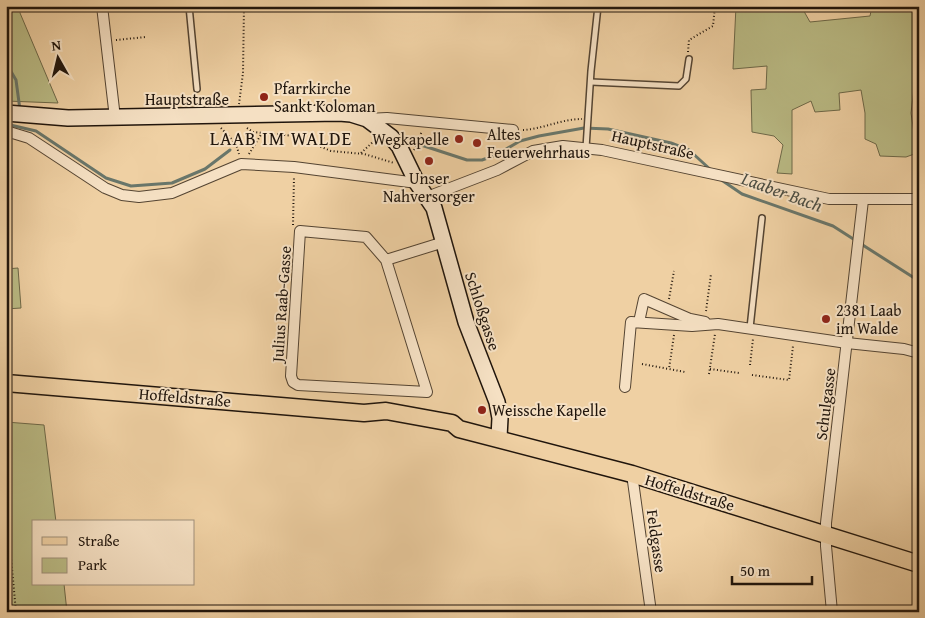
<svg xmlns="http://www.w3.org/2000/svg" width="925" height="618" font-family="'Gentium Book Plus',serif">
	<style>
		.green { fill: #babb85; stroke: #6d6848 }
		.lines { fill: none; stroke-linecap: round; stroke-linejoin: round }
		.stream { stroke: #69766a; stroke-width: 3 }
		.lane-casing { stroke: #544432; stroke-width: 8 }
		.street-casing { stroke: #544432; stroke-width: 12 }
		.secondary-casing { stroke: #20150c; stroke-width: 18 }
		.primary-casing { stroke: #20150c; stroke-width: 19 }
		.path { stroke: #20150c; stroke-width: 2; stroke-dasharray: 1 2.5; stroke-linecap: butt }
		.lane { stroke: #f5e0c3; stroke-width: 5 }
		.street { stroke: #f5e0c3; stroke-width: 10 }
		.secondary { stroke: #f5e0c3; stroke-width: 15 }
		.primary { stroke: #efd0a3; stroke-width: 16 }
		.poi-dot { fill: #8f2418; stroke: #f5e0c3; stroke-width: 2 }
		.labels { text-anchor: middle; stroke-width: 4; stroke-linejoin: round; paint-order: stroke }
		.poi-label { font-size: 16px; fill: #20150c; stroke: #f5e0c3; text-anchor: start }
		.street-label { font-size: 16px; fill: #20150c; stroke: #f5e0c3 }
		.water-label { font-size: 18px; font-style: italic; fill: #4b4d43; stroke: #f5e0c3 }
		.quarter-label { font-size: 19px; letter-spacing: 1px; fill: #20150c; stroke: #f5e0c3 }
	</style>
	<rect width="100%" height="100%" fill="#efd0a3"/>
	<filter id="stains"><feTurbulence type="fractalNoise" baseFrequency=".004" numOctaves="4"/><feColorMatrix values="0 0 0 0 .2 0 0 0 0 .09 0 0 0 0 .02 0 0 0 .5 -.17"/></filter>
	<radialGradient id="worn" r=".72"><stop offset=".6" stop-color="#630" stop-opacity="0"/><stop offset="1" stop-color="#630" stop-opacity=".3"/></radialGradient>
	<g class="green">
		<polygon points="6,6 20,6 20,13 58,103 6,101"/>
		<polygon points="736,6 801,6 810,22 870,16 872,6 919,6 919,79 915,80 911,113 917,153 906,157 880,156 876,144 865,139 865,113 861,90 839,93 840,110 815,112 811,101 792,110 792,174 777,173 783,145 774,136 752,132 751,90 766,89 767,66 733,69"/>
		<polygon points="18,268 21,308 6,309 6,269"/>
		<polygon points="6,422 44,425 56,522 34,522 34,584 64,584 67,612 6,612"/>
	</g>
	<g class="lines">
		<g class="stream">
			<polyline points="6,63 16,80 20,110"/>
			<polyline points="6,124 36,131 106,178 131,186 172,183 205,169 230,150"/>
			<polyline points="405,144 421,145 467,160 482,160 496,155 520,141 539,136 584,128 608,129 671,143 689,150 712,171"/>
			<polyline points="720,179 742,194 833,226 919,281"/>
		</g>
		<defs>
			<g id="lane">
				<polyline points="189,6 197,89"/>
				<polyline points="591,82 679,86 686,79 689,59"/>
				<polyline points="586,148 591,71 598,6"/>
				<polyline points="750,328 762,218"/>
			</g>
			<g id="street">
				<polyline points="102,6 115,118"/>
				<polyline points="367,119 387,118 513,130"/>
				<polyline points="6,131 29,138 105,188 122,195 139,197 172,193 241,164 294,167 417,183"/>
				<polyline points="427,197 497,170 533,151 563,146 602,150 829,199 919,199"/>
				<polyline points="386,260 366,237 300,231 291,376 293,382 298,385 427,392 386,260 444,242"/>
				<polyline points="639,322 644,299 690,319 705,322"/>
				<polyline points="625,387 631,322 692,326 718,324 847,343 904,349 919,353"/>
				<polyline points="632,474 651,612"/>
				<polyline points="832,612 826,546 826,523 863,200"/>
			</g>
			<polyline id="secondary" points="6,113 68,118 339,113 351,114 367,119 391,137 399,146 417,183 434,208 466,322 497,402 500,418 499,437"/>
			<polyline id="primary" points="6,383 364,413 386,411 452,423 459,429 632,474 919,564"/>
		</defs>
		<use href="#lane" class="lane-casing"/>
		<use href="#street" class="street-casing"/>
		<use href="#secondary" class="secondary-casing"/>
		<use href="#primary" class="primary-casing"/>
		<g class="path">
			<polyline points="116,40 146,37"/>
			<polyline points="688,52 689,40 713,26 715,6"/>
			<polyline points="239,104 243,73 244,6"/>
			<polyline points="221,128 236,144 239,154"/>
			<polyline points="247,128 253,132 295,136 331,151 364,154 394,163"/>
			<path d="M523,130C543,129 561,119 582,119"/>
			<polyline points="414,150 422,131"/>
			<polyline points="361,153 374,141"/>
			<polyline points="249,154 262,133"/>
			<polyline points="293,225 294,177"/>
			<polyline points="669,299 674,271"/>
			<polyline points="706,311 711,274"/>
			<polyline points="674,335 669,369 685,372"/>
			<polyline points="642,364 669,369"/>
			<polyline points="750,365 753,339"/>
			<polyline points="710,369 739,373"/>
			<polyline points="709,374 715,334"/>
			<polyline points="752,375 789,380 793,346"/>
			<polyline points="6,504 16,612"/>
		</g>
		<use href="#lane" class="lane"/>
		<use href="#street" class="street"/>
		<use href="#secondary" class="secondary"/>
		<use href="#primary" class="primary"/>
	</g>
	<g class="poi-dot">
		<circle cx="264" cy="97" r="5"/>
		<circle cx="459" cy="139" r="5"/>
		<circle cx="477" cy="143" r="5"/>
		<circle cx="429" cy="161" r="5"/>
		<circle cx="826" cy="319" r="5"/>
		<circle cx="482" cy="410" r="5"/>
	</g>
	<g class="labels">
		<g class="poi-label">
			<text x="274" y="94">Pfarrkirche<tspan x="274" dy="18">Sankt Koloman</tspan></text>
			<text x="487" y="140">Altes<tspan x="487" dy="18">Feuerwehrhaus</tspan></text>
			<text x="449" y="145" text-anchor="end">Wegkapelle</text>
			<text x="429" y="184" text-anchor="middle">Unser<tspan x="429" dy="18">Nahversorger</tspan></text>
			<text x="836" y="316">2381 Laab<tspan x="836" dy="18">im Walde</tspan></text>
			<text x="492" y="416">Weissche Kapelle</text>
		</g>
		<g class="street-label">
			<text x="187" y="105">Hauptstraße</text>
			<text transform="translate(653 144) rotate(13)" y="6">Hauptstraße</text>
			<text transform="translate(281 304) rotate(-86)" y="6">Julius Raab-Gasse</text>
			<text transform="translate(483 311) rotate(72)" y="6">Schloßgasse</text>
			<text transform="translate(185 397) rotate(5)" y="6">Hoffeldstraße</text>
			<text transform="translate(825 404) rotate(-83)" y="6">Schulgasse</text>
			<text transform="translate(690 492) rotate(17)" y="6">Hoffeldstraße</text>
			<text transform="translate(657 541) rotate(82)" y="6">Feldgasse</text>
		</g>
		<g class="water-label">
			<text transform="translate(782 192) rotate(20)" y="6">Laaber Bach</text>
		</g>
		<g class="quarter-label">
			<text x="281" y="145">LAAB IM WALDE</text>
		</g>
	</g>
	<rect width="925" height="618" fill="none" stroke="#efd0a3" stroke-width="25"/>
	<rect x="8" y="8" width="910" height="603" fill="none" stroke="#20150c" stroke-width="2.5"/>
	<rect x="12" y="12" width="900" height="593" fill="none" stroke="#20150c"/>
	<rect x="32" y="520" width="162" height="65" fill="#f5e0c3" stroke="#a08f7a"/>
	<rect x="42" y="537" width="25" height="8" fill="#efd0a3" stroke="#a08f7a"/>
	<text x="78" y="546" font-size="15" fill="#20150c">Straße</text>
	<rect x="42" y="558" width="25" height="15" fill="#babb85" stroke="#a08f7a"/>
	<text x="78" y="570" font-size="15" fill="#20150c">Park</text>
	<g transform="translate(58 58) rotate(352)" stroke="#f5e0c3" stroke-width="4" paint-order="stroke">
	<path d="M0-4L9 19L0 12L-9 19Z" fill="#20150c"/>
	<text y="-8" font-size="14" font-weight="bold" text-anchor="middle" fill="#20150c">N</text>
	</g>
	<path d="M732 576v8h80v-8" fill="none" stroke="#20150c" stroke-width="2.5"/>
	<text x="740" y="576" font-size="15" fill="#20150c" stroke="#f5e0c3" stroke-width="4" paint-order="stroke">50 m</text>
	<rect width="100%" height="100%" filter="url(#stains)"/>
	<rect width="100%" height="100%" fill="url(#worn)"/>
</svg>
